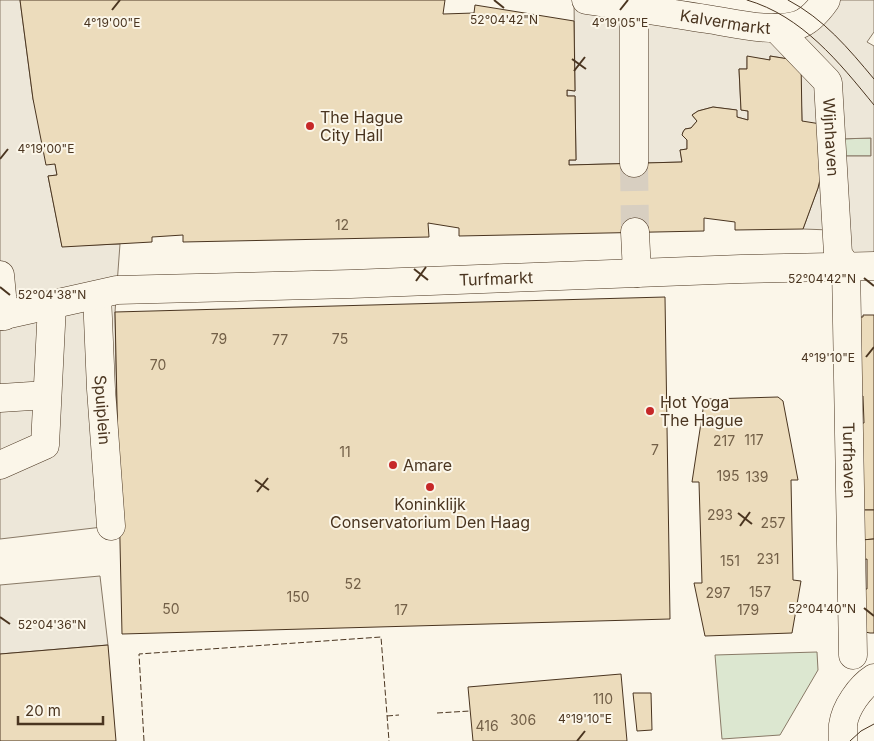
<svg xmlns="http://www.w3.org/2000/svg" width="874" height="741" font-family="Inter,sans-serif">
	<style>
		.green { fill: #dce7d0; stroke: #887966 }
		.parking { fill: #ede7d9; stroke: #887966; fill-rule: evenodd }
		.building { fill: #ecdcbc; stroke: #4a3520 }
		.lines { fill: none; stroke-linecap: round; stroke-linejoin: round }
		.minor-tunnel { stroke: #d8cfc1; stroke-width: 28; stroke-dasharray: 28 14; stroke-linecap: butt }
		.minor-casing { stroke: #4a3520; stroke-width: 29 }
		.minor { stroke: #fbf6e9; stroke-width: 28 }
		.tram { stroke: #4a3520; stroke-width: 1 }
		.fence { stroke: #4a3520; stroke-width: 1; stroke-dasharray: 6 2.5; stroke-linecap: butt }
		.ticks { fill: none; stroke: #4a3520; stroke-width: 2 }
		.poi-dot { fill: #c62828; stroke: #fbf6e9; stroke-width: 2 }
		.labels { text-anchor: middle; stroke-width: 4; stroke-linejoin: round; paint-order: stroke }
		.number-label { font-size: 14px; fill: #725f47 }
		.street-label { font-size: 16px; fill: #4a3520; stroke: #fbf6e9 }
		.poi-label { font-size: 16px; fill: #4a3520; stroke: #fbf6e9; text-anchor: start }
		.ticks-label { font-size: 12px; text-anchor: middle; fill: #4a3520; stroke: #fbf6e9; stroke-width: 4; stroke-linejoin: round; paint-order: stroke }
	</style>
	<rect width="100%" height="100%" fill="#fbf6e9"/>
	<g class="green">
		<polygon points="871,138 871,156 839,156 839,139"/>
		<polygon points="817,652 818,670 780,735 722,739 715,655"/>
	</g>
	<g class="parking">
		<polygon points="0,0 20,0 33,99 55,164 57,175 48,176 62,246 120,244 115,312 119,521 111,526 0,539"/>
		<path d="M574,0L776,28L826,0H874V32L867,42L874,46V266H846L830,230L803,229L818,188L823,167L802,121L800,61L770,56V60L747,57V69H739L741,110L748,111V120L737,117L736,110L713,107L698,111L692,115L697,121L691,128L685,129L683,132V135L687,140V149L680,150L682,162L569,165V160H576L575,96H567V90L575,91ZM871,138V156H839V139Z"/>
		<polygon points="100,576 108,645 0,654 0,585"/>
	</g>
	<g class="building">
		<polygon points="20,0 445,0 443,14 474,13 475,5 574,21 575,91 567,90 567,96 575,96 576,160 569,160 569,165 682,162 680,150 687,149 687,140 682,135 683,132 685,129 691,128 697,121 692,115 698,111 713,107 737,110 737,117 748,120 748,111 741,110 739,69 747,69 747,56 770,60 770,56 801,61 802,121 827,125 823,167 818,188 803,229 735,230 735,222 704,218 704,231 459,236 459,228 428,223 429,237 183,242 183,235 152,237 152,242 62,247 48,176 57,175 55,164 46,165 33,99"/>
		<polygon points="665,297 670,619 122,634 115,312"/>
		<polygon points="863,315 874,315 874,510 861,510 859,423 864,423 863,396 858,396 858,317 863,317"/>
		<polygon points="778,397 783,401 798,480 791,480 793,580 801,581 792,633 705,636 694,583 702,583 699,482 692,482 704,403 709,399"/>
		<polygon points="861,510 874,510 874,539 861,540"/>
		<polygon points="874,539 874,633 870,633 865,632 863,589 867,589 867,559 862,560 861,540"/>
		<polygon points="108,645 116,741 0,741 0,654"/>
		<polygon points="621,674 627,741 473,741 468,687"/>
		<polygon points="633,693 651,693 652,730 637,731"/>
	</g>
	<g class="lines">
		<polyline class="minor-tunnel" points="634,163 635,232"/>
		<defs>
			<g id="minor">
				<path id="s1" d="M586,0C626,6 666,13 707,19C734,23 772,33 798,25C810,21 819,10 826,0"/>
				<path id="s2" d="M776,28L827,81L828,83L838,254L846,266L853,655"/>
				<polyline points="634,163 634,8"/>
				<polyline points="635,232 637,273"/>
				<polyline points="0,275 4,316"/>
				<path id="s3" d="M97,295L101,389L111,526"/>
				<path id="s4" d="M0,316L117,290L351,284L741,269L874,266"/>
				<polyline points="0,398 47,395"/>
				<polyline points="0,465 45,445 52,305"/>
				<path d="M843,741C843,736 843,730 843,725C845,708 860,687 874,678"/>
			</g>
		</defs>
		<use href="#minor" class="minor-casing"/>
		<use href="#minor" class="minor"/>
		<g class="tram">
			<path d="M747,0C802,16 839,62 874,105"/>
			<path d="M788,0C824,19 848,48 874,79"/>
			<polyline points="850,741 861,731 874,724"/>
		</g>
		<g class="fence">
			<polyline points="437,713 470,711"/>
			<polyline points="387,716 399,715"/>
			<polyline points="144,741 139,654 381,637 389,741"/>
		</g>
	</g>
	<path class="ticks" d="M494,0L504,8M112,10L120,0M620,10L628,0M572,59L586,69M574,71L585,57M0,159L8,149M414,269L428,280M864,278L874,286M416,281L426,267M0,287L10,295M866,357L874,347M255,480L269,490M257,492L268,478M738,513L752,524M740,526L750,512M864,608L874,616M0,617L10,624M577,741L585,731"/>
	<g class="poi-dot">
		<circle cx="310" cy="126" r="5"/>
		<circle cx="650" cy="411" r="5"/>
		<circle cx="393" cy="465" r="5"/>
		<circle cx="430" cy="487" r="5"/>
	</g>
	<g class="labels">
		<g class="number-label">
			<text x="342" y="230">12</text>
			<text x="219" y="344">79</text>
			<text x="340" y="344">75</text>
			<text x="280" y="345">77</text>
			<text x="158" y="370">70</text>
			<text x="754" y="445">117</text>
			<text x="724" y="446">217</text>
			<text x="655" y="455">7</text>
			<text x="345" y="457">11</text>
			<text x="728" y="481">195</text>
			<text x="757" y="482">139</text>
			<text x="720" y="520">293</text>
			<text x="773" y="528">257</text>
			<text x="768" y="564">231</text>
			<text x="730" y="566">151</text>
			<text x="353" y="589">52</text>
			<text x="760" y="597">157</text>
			<text x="718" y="598">297</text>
			<text x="298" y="602">150</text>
			<text x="171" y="614">50</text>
			<text x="401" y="615">17</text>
			<text x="748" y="615">179</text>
			<text x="603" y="704">110</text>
			<text x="523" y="725">306</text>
			<text x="487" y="731">416</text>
		</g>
		<g class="street-label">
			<text dy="6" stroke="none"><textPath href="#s1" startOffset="141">Kalvermarkt</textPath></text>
			<text dy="6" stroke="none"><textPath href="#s2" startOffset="130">Wijnhaven</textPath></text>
			<text dy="6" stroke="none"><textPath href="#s4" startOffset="499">Turfmarkt</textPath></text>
			<text dy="6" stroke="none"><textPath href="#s3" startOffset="115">Spuiplein</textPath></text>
			<text dy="6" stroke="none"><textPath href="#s2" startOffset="456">Turfhaven</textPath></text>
		</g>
		<g class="poi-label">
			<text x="320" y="123">The Hague<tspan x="320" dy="18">City Hall</tspan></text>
			<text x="660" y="408">Hot Yoga<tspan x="660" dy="18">The Hague</tspan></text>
			<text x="403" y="471">Amare</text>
			<text x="430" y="510" text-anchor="middle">Koninklijk<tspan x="430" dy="18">Conservatorium Den Haag</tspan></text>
		</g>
	</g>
	<g class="ticks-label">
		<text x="504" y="24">52°04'42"N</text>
		<text x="112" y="27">4°19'00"E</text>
		<text x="620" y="27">4°19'05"E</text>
		<text x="46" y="153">4°19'00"E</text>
		<text x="822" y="283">52°04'42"N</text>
		<text x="52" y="299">52°04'38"N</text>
		<text x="828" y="362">4°19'10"E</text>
		<text x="822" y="613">52°04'40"N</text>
		<text x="52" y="629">52°04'36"N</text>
		<text x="585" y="723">4°19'10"E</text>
	</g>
	<path d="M18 716v8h85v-8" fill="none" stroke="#4a3520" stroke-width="2.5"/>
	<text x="25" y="716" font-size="15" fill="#4a3520" stroke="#fbf6e9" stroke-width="4" paint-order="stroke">20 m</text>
</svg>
